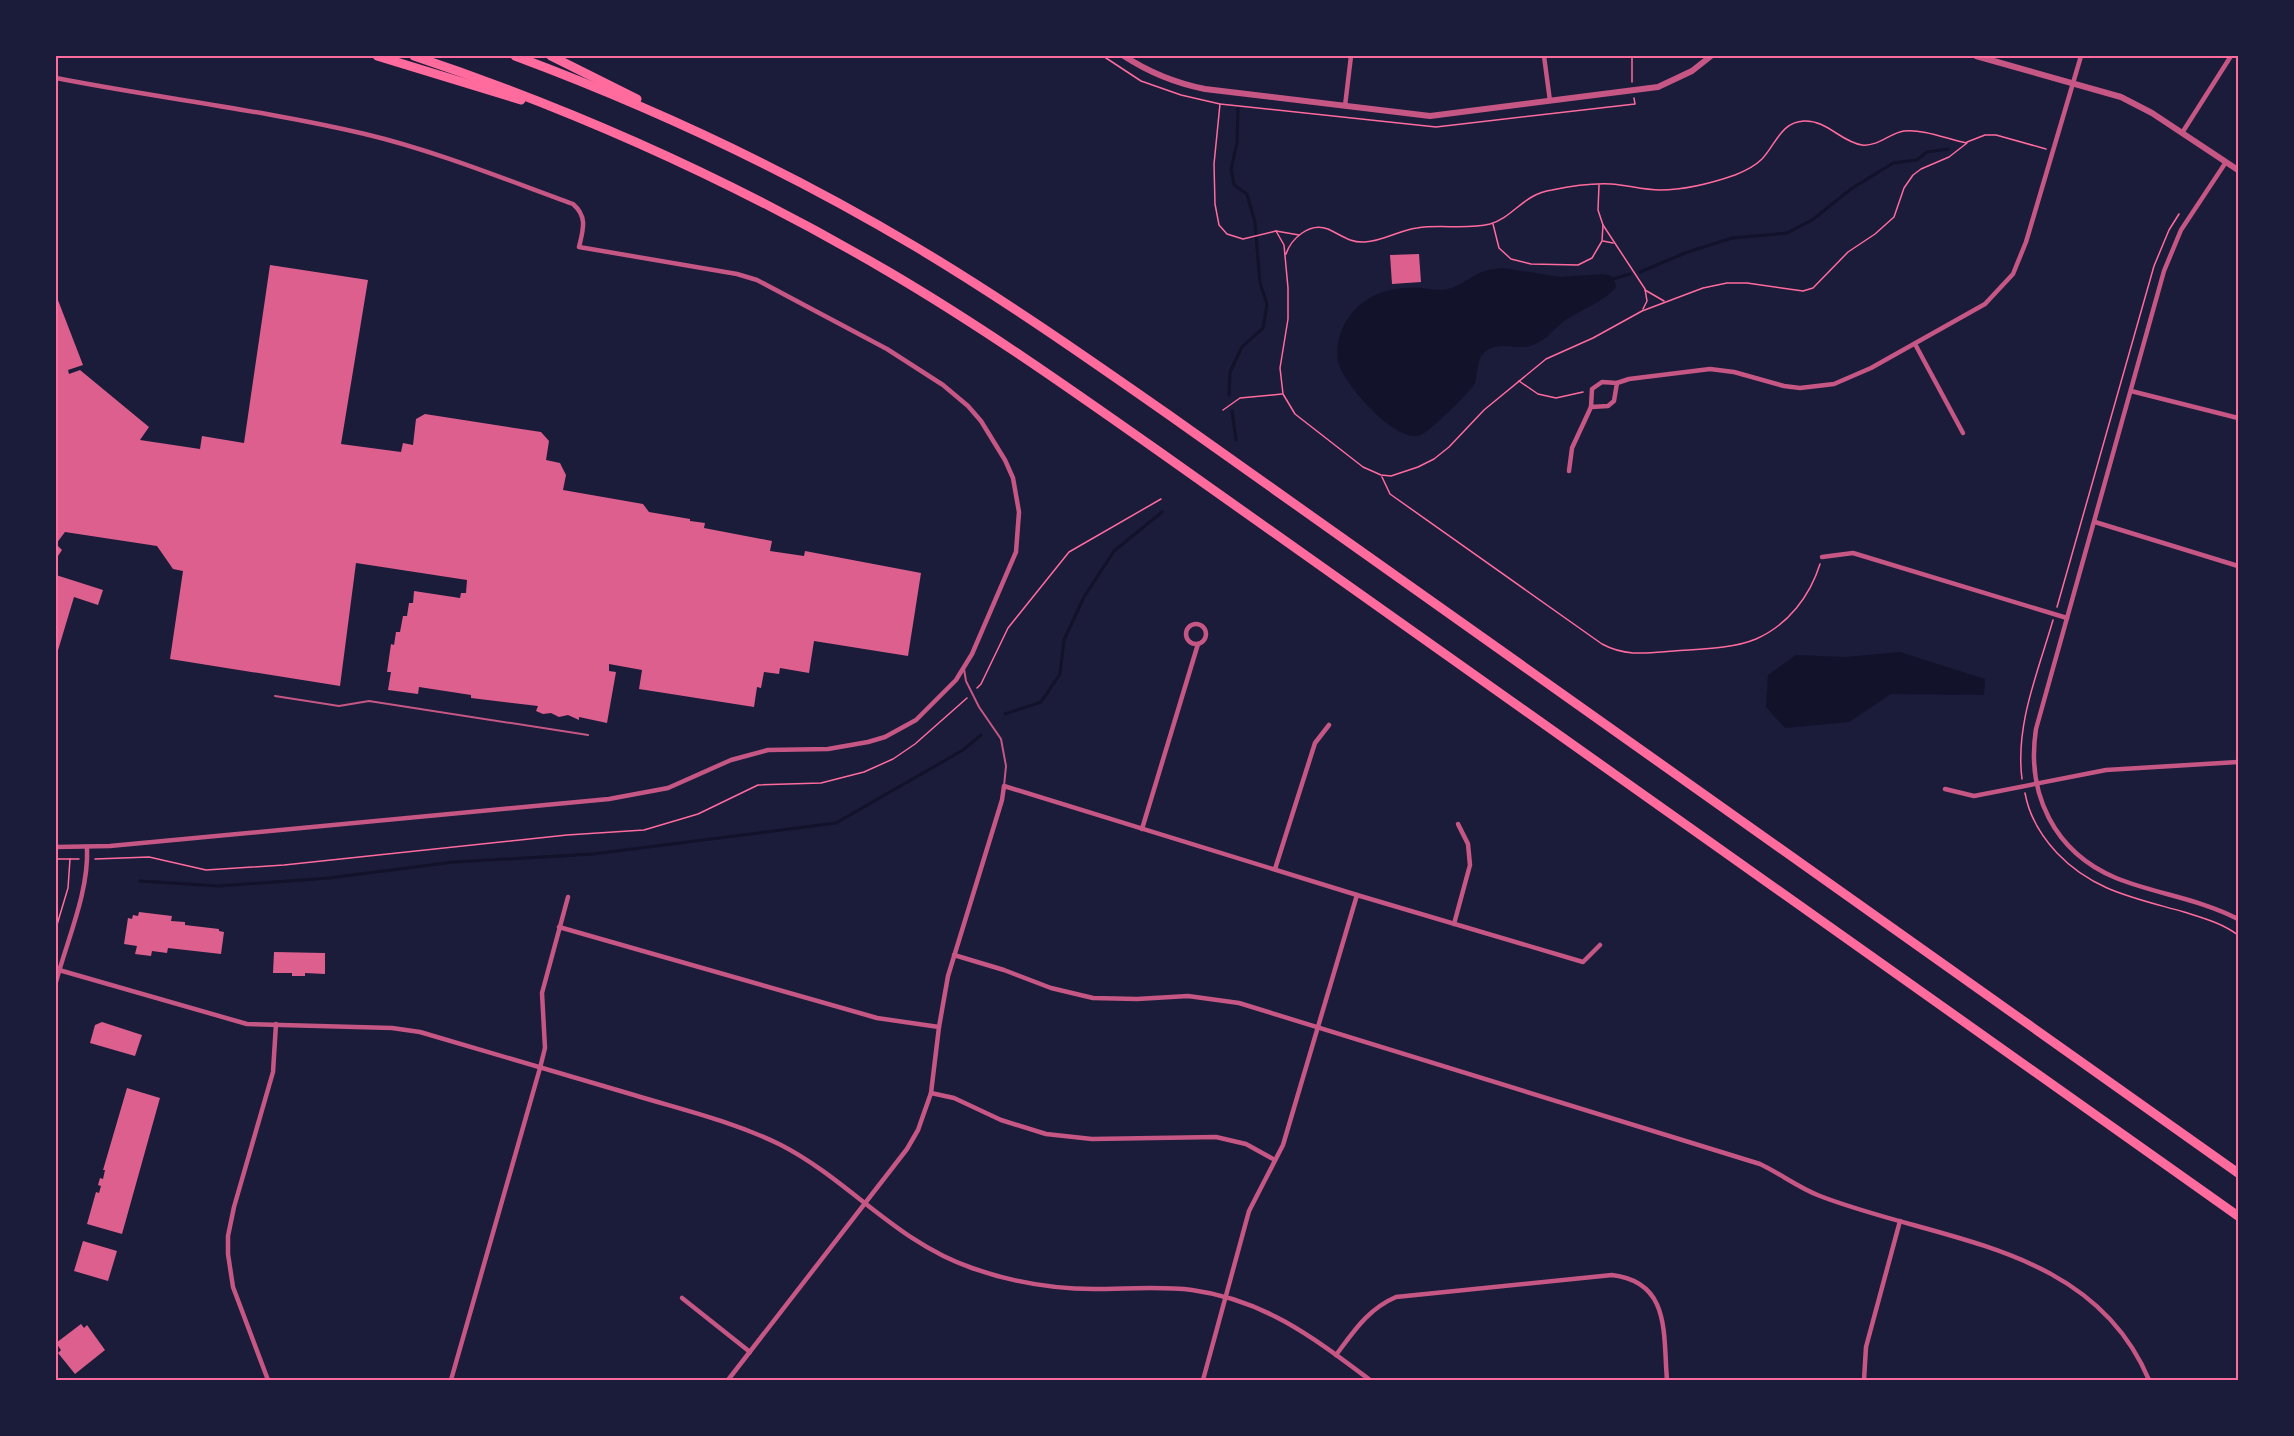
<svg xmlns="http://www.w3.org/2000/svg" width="2294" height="1436" font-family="'PT Sans Narrow',sans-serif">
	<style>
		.water { fill: #12122b }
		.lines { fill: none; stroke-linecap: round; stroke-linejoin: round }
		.stream { stroke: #12122b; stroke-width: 3 }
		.building { fill: #dd5f8e }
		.path { stroke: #ff6b9d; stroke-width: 1.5 }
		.service { stroke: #c65784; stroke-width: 2 }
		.minor { stroke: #c65784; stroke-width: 4.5 }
		.tertiary { stroke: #c65784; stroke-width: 6 }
		.motorway { stroke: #ff6b9d; stroke-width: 9 }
		.neatline { fill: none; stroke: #ff6b9d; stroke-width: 2 }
	</style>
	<rect width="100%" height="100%" fill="#1b1b3a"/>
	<g class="water">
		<path d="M1503,268L1560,277L1603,274L1611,276L1615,282L1616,287C1603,303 1579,310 1563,322C1552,331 1544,342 1530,346C1516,350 1499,341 1486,351C1475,359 1479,375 1474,385C1469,393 1429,432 1421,435C1396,444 1347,387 1339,365C1335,353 1338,337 1344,325C1360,295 1389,286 1421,288C1429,289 1440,291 1448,289C1461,286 1472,275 1485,271C1490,269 1497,269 1503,268Z"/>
		<polygon points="1900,652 1985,679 1984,695 1891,694 1849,722 1785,728 1766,707 1768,675 1796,655 1846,657"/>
	</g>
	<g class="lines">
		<g class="stream">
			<polyline points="1640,272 1685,253 1732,238 1787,233 1812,220 1851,189 1893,163 1917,160 1927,152 1948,149"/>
			<polyline points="1613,279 1630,274"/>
			<polyline points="1229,395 1230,372 1242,347 1263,328 1267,304 1260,283 1255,222 1247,194 1234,185 1231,169 1237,143 1238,108"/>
			<polyline points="1232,411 1236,440"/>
			<polyline points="1005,714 1041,702 1060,674 1064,640 1084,597 1114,551 1162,512"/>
			<polyline points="140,881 218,886 329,878 454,862 593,854 836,823 963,750 981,735"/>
		</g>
	</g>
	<g class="building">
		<polygon points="1419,254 1421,282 1392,284 1390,255"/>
		<polygon points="270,265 368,280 341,444 401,452 403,443 413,445 416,419 425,414 541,432 549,441 546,460 560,463 566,475 563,490 643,504 649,512 690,519 690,521 705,523 704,528 772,541 770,551 804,556 805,551 921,573 908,656 814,641 809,673 780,668 779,674 764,672 761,688 757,687 754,707 639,689 642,670 609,664 609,671 616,672 607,723 579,717 579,720 568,715 559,717 551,713 543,714 536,711 538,706 471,698 471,695 419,687 418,694 388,690 391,672 387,672 391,644 394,645 396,632 400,632 403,616 407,616 409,603 413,603 414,591 460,598 461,593 466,593 467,580 356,563 340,686 170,659 183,571 173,569 157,546 65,532 56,544 56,295 83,365 68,370 69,374 80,370 149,427 140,440 200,449 202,436 244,443"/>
		<polygon points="56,544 62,550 56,559"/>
		<polygon points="56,575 103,590 98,605 74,597 56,657"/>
		<polygon points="139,912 172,916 171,921 185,922 185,925 219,929 219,931 224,932 221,954 168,948 167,953 152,951 151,956 135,954 137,946 124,944 128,918 132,919 133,915 138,916"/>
		<polygon points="274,952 325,953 325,974 305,973 305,976 292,976 292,973 273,973"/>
		<polygon points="102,1022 142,1035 135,1056 90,1043 95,1025"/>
		<polygon points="127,1088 160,1098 122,1234 87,1224 96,1192 99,1193 101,1186 98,1185 100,1178 103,1179 105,1170 103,1170"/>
		<polygon points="83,1241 117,1251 108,1281 74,1271"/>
		<polygon points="81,1324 84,1328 87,1325 105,1350 75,1374 58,1353 61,1350 56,1343"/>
	</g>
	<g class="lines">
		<g class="path">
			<polyline points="1103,56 1141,81 1181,95 1220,104 1436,127 1635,104 1634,98"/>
			<polyline points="1632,56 1632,82"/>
			<polyline points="1220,104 1214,164 1215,204 1219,225 1227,234 1243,239 1276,231 1299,235"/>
			<polyline points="1967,142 1985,135 1996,135 2046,149"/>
			<polyline points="1493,224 1499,248 1511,259 1531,264 1578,265 1592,258 1602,241 1603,225 1598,210 1599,185"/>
			<polyline points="1603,225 1645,289 1647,301 1643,309"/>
			<path d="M1276,231L1284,245L1288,288V319L1280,368L1283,394L1295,414L1363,467L1381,475L1391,476L1418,467L1434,459L1449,447L1484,410L1546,359L1593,338L1642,311L1703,288L1727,283H1747L1803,291L1813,288L1848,252L1875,234L1894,217L1904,188L1913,175L1921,169L1949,157L1967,143C1947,139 1924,129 1904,131C1890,133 1877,147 1862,145C1841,142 1827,120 1804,121C1781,122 1776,144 1762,159C1755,166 1745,171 1735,175C1712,183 1685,190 1660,190C1643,190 1627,185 1611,184C1591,183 1571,186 1552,190C1523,194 1514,217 1490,224C1466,230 1441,224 1417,228C1399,230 1384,241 1365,242C1350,243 1341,235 1328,229C1309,222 1291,239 1286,254"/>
			<polyline points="1603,241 1613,243"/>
			<polyline points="1645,290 1664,301"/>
			<polyline points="1519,381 1538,394 1556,398 1583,392"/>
			<polyline points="1223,410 1240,398 1282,394"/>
			<path d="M1382,477L1390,494L1602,644C1626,657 1648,653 1674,651C1700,649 1732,649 1756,639C1788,625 1810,596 1820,564"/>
			<polyline points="2057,607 2154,266 2169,230 2179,214"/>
			<polyline points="977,688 981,684 1008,628 1069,552 1161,499"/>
			<path d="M2022,779C2015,725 2038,672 2053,620"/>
			<path d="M2025,793C2029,815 2041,836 2057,853C2093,891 2135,898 2184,912C2203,918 2222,923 2238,935"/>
			<polyline points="56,859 79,859"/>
			<polyline points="95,859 149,857 206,870 284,865 567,835 644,830 698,814 758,785 821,783 864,772 893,759 915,744 967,698"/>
			<polyline points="56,928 68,888 70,859"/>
		</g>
		<g class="service">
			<polyline points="964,669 966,681 979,707 1001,739 1006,766 1004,786"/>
			<polyline points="275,696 339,706 369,701 588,735"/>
		</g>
		<g class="minor">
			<polyline points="1544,56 1550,101"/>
			<path d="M56,78C158,98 263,110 365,134C436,151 504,179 573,204C588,217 583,230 579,247L737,274L757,280L887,349L943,385L968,406L981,421L1005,460L1013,478L1019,512L1016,552L972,654L956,680L916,720L885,737L868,742L828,749L768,750L731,760L668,788L609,799L110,846L56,847"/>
			<polyline points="1345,106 1351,56"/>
			<polyline points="2182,133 2231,56"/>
			<path d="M2226,162L2181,230L2164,271L2036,729C2026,794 2054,852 2116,878C2156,894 2200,899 2238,919"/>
			<polyline points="1915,344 1963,433"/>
			<polygon points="1602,382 1617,383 1614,401 1608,406 1591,407 1592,389"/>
			<polyline points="1617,383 1629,379 1710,369 1734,372 1784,386 1800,388 1834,384 1871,368 1985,304 2013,274 2026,242 2081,56"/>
			<polyline points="2131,391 2238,418"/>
			<polyline points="1569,471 1572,448 1591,407"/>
			<polyline points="2095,522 2238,566"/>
			<polyline points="1822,557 1853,553 2067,618"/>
			<circle cx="1196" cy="634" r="10"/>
			<polyline points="1945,789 1974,796 2106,770 2238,762"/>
			<polyline points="1142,829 1198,644"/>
			<polyline points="1275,869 1315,743 1329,725"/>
			<polyline points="1454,924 1470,865 1468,844 1458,824"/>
			<polyline points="559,927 877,1018 939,1027"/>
			<path d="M954,955L1004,970L1051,988L1093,998L1137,999L1188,996L1239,1003L1760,1164C1781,1174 1799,1188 1820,1196C1939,1242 2092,1244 2149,1380"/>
			<path d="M59,970L247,1024L392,1028L420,1032C491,1053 562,1074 634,1095C683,1110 735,1122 781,1145C849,1180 896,1242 972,1268C1012,1282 1052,1289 1094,1289C1127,1289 1160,1286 1192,1290C1265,1300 1314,1338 1370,1380"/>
			<path d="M56,982C67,940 89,892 87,848"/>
			<polyline points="931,1093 954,1098 1001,1120 1046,1134 1092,1139 1216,1137 1246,1144 1275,1160"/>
			<polyline points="682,1298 750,1352"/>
			<path d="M1336,1355C1354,1331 1368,1309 1396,1297L1612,1275C1671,1282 1663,1334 1667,1380"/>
			<polyline points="268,1380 233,1287 228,1254 228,1236 234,1207 273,1072 276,1024"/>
			<polyline points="451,1380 540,1068 545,1048 542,993 568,897"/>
			<polyline points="728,1380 907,1149 918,1130 931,1093 939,1027 948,976 1002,800 1004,786 1357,895 1583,962 1600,945"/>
			<polyline points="1203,1380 1249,1211 1283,1145 1357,895"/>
			<polyline points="1864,1380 1866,1347 1900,1221"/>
		</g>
		<g class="tertiary">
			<path d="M1124,56C1150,73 1175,83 1205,89L1430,116L1658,87L1692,71L1711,56"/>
			<polyline points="1976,56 2121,97 2152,113 2238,170"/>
		</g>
		<g class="motorway">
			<polyline points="377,56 521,100"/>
			<path d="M414,56C578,111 739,184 889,272C981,326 1069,388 1157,450L2238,1216"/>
			<path d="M515,56C652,107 790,172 916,247C1003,299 1086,357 1169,415L2238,1173"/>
			<polyline points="551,56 637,99"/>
		</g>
	</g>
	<rect width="2294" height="1436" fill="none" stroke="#1b1b3a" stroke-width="114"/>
	<rect x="57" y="57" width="2180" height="1322" class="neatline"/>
</svg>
